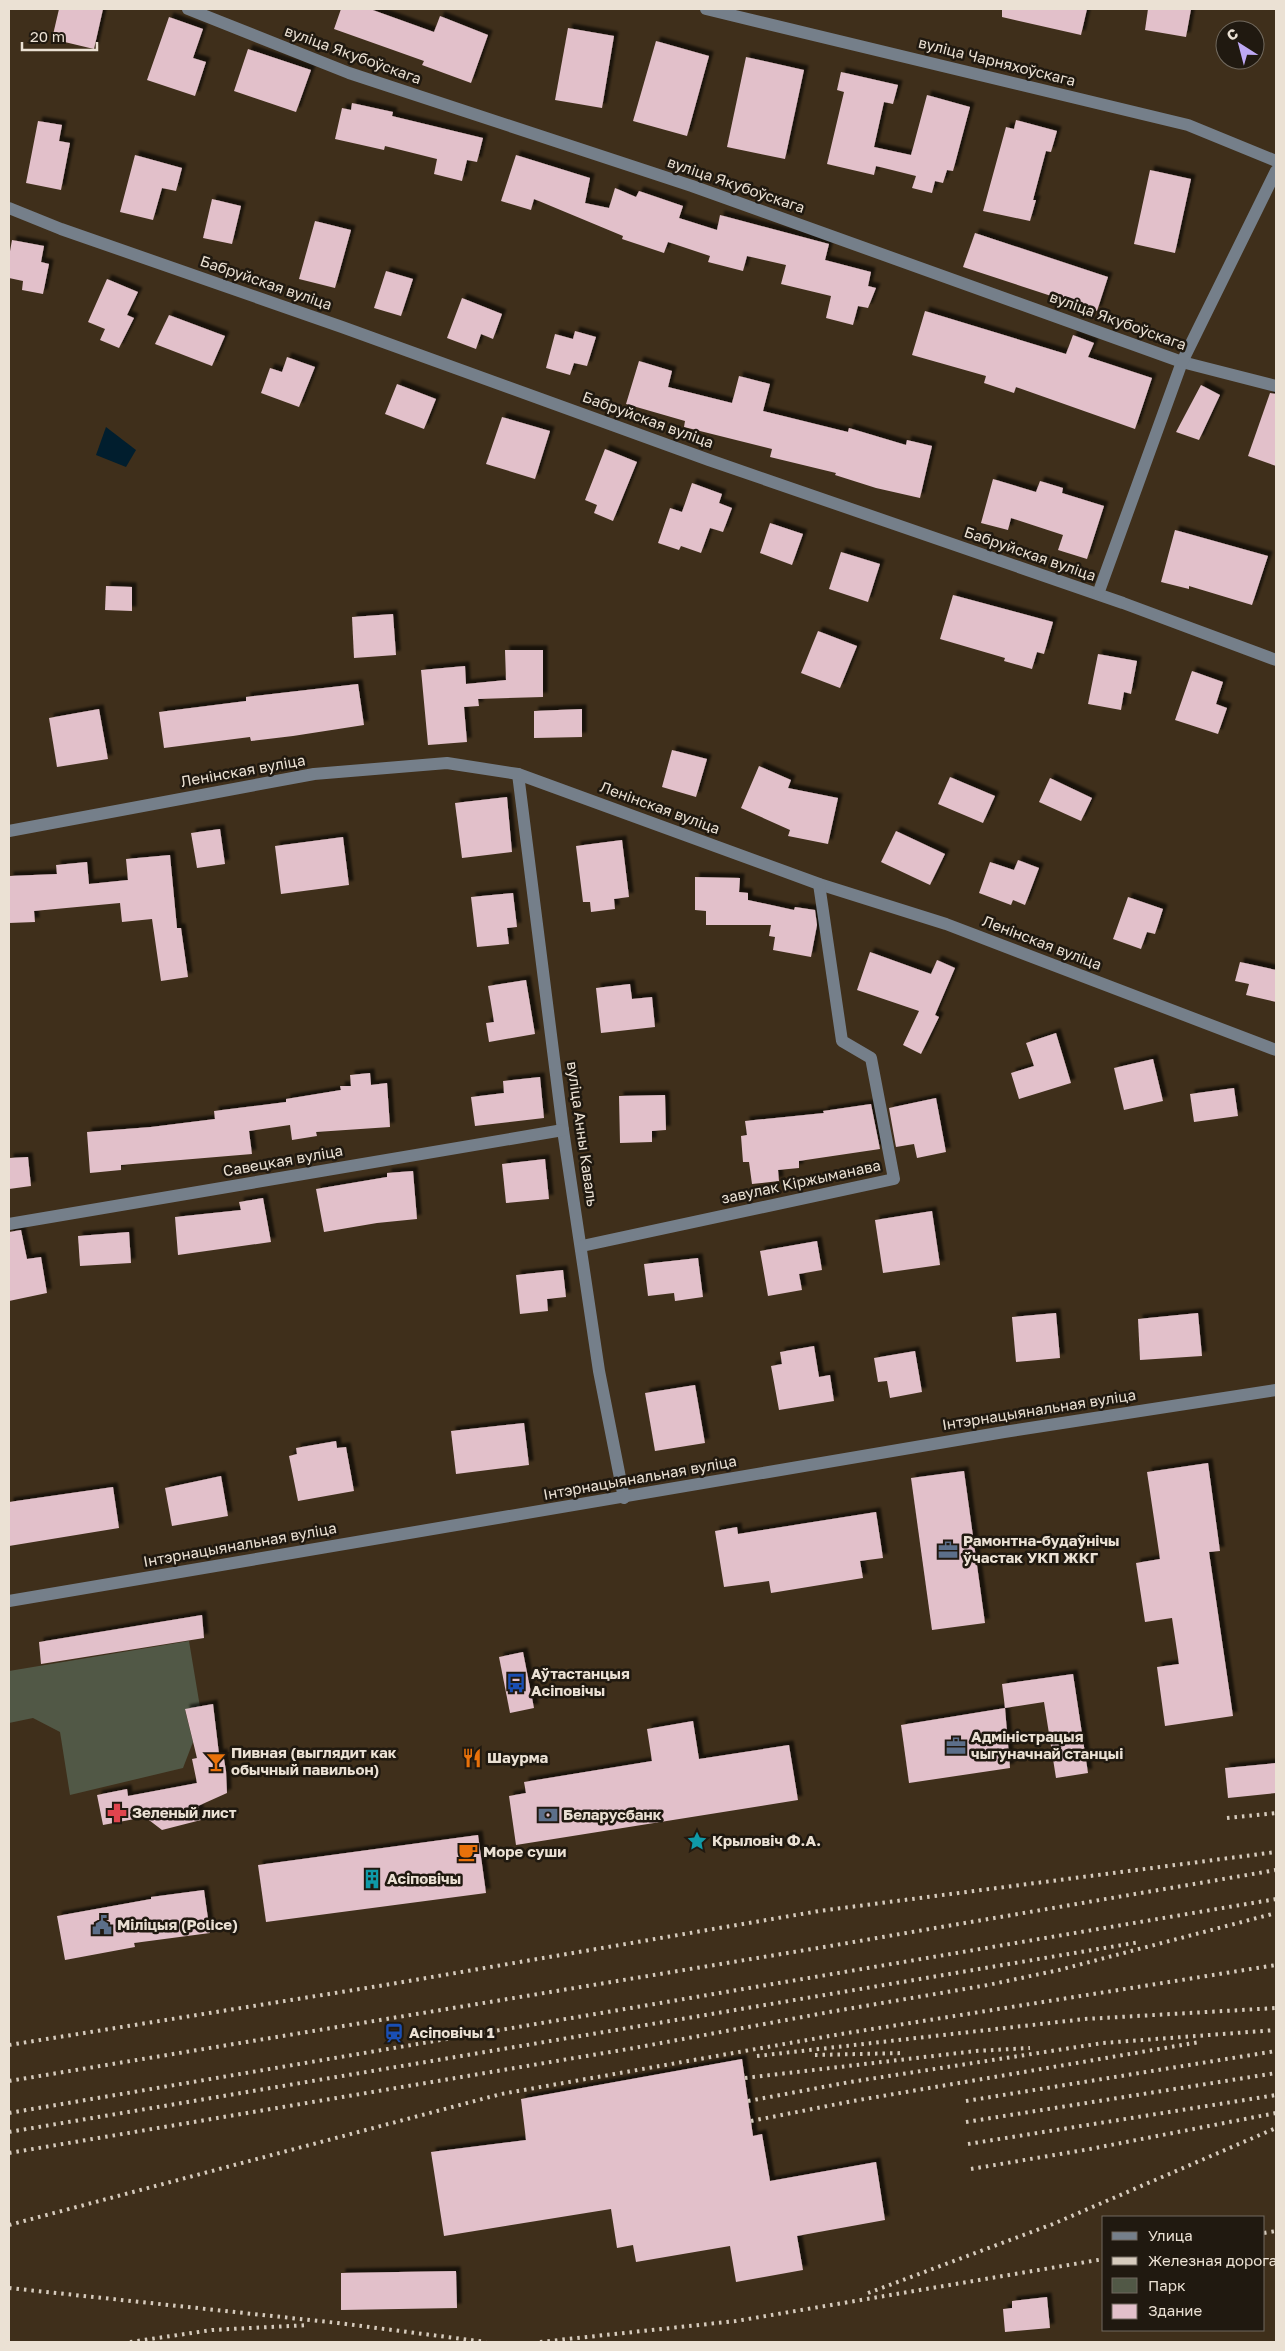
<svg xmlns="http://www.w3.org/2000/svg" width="1285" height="2351" font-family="'Golos Text',sans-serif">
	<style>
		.green { fill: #515846 }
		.water { fill: #011e2e }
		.building { fill: #e2c0ca; filter: url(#shadow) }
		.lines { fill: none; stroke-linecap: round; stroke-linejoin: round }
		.minor { stroke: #757f8a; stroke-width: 12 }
		.rail { stroke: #d6cbbd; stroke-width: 4; stroke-dasharray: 2.5 5; stroke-linecap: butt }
		.labels { text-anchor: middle; stroke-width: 5; stroke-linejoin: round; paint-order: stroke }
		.street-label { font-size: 15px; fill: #ebe1d4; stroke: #201910 }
		.poi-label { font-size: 15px; font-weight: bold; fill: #ebe1d4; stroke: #201910; text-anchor: start }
	</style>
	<defs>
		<filter id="shadow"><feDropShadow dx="4.5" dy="-4.5" stdDeviation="1" flood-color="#0009"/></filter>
	</defs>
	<rect width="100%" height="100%" fill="#3f2f1b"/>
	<polygon class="green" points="189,1641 200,1707 185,1710 193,1742 183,1768 70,1795 60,1732 33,1718 9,1723 9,1671"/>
	<polygon class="water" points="106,427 136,450 126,467 96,455"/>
	<g class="building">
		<polygon points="59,9 103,9 94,49 52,39"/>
		<polygon points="341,9 370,9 434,32 440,16 488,35 471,83 422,65 424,61 334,29"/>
		<polygon points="1002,9 1087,9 1081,35 1002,17"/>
		<polygon points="1148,9 1191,9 1186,37 1145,30"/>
		<polygon points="169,17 203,29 193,58 206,62 195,96 147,80"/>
		<polygon points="568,28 614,36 602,108 555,100"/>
		<polygon points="656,41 709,56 687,136 633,121"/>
		<polygon points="248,49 311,70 296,112 234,91"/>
		<polygon points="746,57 804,70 785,159 727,147"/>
		<polygon points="841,72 898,85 893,104 884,102 874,147 911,155 927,95 970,107 953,171 947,170 943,183 935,181 932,193 912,188 916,176 876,166 874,175 827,164 844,92 837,90"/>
		<polygon points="352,103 393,112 392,116 483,138 477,162 467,160 462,181 434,174 437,159 385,146 384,150 335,139 342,108 351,110"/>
		<polygon points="1016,120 1057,131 1051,152 1046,151 1033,200 1036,200 1030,221 983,211 1006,127 1014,129"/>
		<polygon points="38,121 62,125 59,141 70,143 61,190 26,183"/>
		<polygon points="135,155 182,168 176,191 162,188 153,220 120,212"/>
		<polygon points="516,155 590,178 585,203 609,208 615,188 636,197 639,191 683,206 679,218 717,230 720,215 829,244 825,260 871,272 868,286 876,288 868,308 858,306 853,325 826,318 831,296 781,284 786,265 747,256 743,271 708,262 710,256 668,242 664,253 622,239 623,236 534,199 531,210 501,201"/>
		<polygon points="1150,170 1191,179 1175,253 1134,244"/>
		<polygon points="212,199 241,206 232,244 203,238"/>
		<polygon points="315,221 351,230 335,288 299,279"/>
		<polygon points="975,233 1108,277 1097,311 963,267"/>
		<polygon points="12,240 44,246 41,262 49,264 43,294 22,290 23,281 9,278 9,257"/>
		<polygon points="386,271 413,279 401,316 374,308"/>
		<polygon points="107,279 138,292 127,315 134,318 119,348 100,340 105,329 88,322"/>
		<polygon points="462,298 502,314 493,339 481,334 476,349 447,338"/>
		<polygon points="925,311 1066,354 1073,335 1094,343 1088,357 1152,378 1135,429 1016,387 1014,393 984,383 986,376 912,355"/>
		<polygon points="169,315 225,336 212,366 155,344"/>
		<polygon points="575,331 596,337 587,366 574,363 570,375 546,368 555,334 573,339"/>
		<polygon points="287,357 315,367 299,407 261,393 270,368 282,372"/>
		<polygon points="639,361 672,371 668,387 732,403 739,376 770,384 763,411 848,432 849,428 906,445 907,440 932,446 920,498 876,488 835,475 836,473 770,457 772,449 684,427 685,421 626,404"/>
		<polygon points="397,384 436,399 424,429 385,414"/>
		<polygon points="1201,385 1220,395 1199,440 1176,432"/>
		<polygon points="1270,393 1276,394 1276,466 1248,456"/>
		<polygon points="502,417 550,431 535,479 486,464"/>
		<polygon points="605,449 637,462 613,521 594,513 597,505 585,500"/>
		<polygon points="993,479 1036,492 1040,481 1063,488 1062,493 1104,506 1087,559 1058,550 1063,535 1011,518 1008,530 981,523"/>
		<polygon points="692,483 722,494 719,503 732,508 723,532 710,528 701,553 681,546 679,550 658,543 670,508 682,512"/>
		<polygon points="770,523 803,534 792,565 760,553"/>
		<polygon points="1175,530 1268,556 1252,605 1189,586 1189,589 1161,582"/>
		<polygon points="841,552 880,564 868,602 829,589"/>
		<polygon points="106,586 132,587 132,611 105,610"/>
		<polygon points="953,595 1053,622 1044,654 1037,652 1032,669 1004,661 1005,658 940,639"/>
		<polygon points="393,614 396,655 354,658 352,617"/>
		<polygon points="818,631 857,646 840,688 801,673"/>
		<polygon points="505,650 543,650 543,697 478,699 479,706 464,707 467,742 428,745 421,670 465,666 466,684 506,680"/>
		<polygon points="1098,654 1137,661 1131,694 1124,692 1121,710 1088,704"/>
		<polygon points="1192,671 1223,682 1216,704 1227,708 1218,734 1175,720"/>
		<polygon points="358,684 364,725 293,736 251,741 250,737 164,748 159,712 246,701 246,697"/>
		<polygon points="99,709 108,759 57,767 49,718"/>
		<polygon points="582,709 582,737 534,738 534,711"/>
		<polygon points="672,750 707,759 696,797 662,787"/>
		<polygon points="759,766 791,780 788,788 838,798 828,844 788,836 790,830 741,808"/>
		<polygon points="950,777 995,796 983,823 938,804"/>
		<polygon points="1050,778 1092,798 1081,821 1039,802"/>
		<polygon points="507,797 512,852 462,858 455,803"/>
		<polygon points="220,829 225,864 197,868 191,833"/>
		<polygon points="896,831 945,854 930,885 881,862"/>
		<polygon points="343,837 349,885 281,894 275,846"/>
		<polygon points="622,840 629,897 614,899 615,909 591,912 590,902 583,902 576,846"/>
		<polygon points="170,855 177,928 181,928 188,977 161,981 152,919 122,922 120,903 34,911 35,922 9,923 9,876 57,874 56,865 87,862 89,884 128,880 126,859"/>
		<polygon points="1018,860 1039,868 1025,905 1013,900 1011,905 979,893 990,862 1014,870"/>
		<polygon points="695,877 740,878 739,892 748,893 748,900 794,910 795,907 815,910 817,925 811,957 773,950 775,937 769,936 771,925 706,925 706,911 695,910"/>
		<polygon points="513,893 517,927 507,928 509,944 477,947 471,897"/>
		<polygon points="1128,897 1163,909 1155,934 1147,932 1141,949 1113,939"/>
		<polygon points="870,952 931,974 937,960 955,968 935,1015 939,1017 921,1054 903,1045 919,1011 857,990"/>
		<polygon points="1240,962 1276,970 1276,1002 1246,995 1249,984 1235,981"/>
		<polygon points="526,980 535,1034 489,1042 486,1023 494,1022 488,986"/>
		<polygon points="630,984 632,999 652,997 655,1027 601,1033 596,988"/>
		<polygon points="1056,1033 1071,1083 1019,1099 1011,1073 1034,1066 1026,1043"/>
		<polygon points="1153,1059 1163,1101 1124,1110 1114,1068"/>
		<polygon points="370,1073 371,1085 387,1083 390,1127 316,1132 317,1136 292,1140 290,1125 249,1131 252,1154 121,1165 121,1170 90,1173 87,1132 151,1127 215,1119 214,1111 286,1102 286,1099 341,1090 340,1086 351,1086 350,1075"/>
		<polygon points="540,1077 544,1118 475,1126 471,1097 504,1093 503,1081"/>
		<polygon points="1234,1088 1238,1116 1194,1122 1190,1094"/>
		<polygon points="665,1095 666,1130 652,1131 652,1142 620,1143 619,1096"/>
		<polygon points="936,1098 946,1152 917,1158 914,1144 896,1147 889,1108"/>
		<polygon points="871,1104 880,1149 799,1161 799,1168 778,1170 779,1181 752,1184 749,1162 743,1162 741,1136 747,1135 745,1121 824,1113 823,1111"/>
		<polygon points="28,1157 31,1186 9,1189 9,1158"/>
		<polygon points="545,1159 549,1199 506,1203 502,1164"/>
		<polygon points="413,1171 417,1219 377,1223 324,1232 316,1189 387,1177 387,1173"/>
		<polygon points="263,1198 271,1242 178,1255 175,1217 241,1210 239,1202"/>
		<polygon points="932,1211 940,1265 883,1273 875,1220"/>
		<polygon points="21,1230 27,1259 41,1257 47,1293 9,1301 9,1232"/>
		<polygon points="129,1232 131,1263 80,1266 78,1236"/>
		<polygon points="817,1241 822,1270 799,1274 802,1290 768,1296 760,1251"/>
		<polygon points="698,1258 703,1297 675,1301 674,1293 648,1296 644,1264"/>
		<polygon points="563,1270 566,1297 547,1299 548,1311 520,1314 516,1275"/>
		<polygon points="1056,1313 1060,1358 1016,1362 1012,1317"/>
		<polygon points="1198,1313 1202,1356 1140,1360 1138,1319"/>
		<polygon points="814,1346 819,1377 830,1375 834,1401 779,1410 771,1366 782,1364 780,1352"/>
		<polygon points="915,1351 922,1392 890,1398 887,1381 878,1382 874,1358"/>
		<polygon points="695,1385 705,1443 655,1451 645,1393"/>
		<polygon points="524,1423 529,1465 456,1474 451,1431"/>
		<polygon points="336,1441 337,1448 346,1447 354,1491 298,1501 289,1456 297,1454 296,1448"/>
		<polygon points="1208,1463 1220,1551 1209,1552 1233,1716 1165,1726 1157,1667 1179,1664 1172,1618 1145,1622 1136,1563 1160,1559 1147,1472"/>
		<polygon points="964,1471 985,1623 932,1630 911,1478"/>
		<polygon points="221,1476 228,1516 172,1526 165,1488"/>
		<polygon points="113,1487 119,1528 9,1546 9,1502"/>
		<polygon points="876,1512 883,1558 860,1561 863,1578 771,1593 769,1581 724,1587 715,1531 737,1527 738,1534"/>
		<polygon points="202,1615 204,1638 41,1664 39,1642"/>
		<polygon points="523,1652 534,1708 510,1713 499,1657"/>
		<polygon points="1073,1674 1088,1773 1056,1778 1044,1702 1005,1708 1002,1684"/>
		<polygon points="213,1704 219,1754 223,1753 226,1771 227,1793 198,1806 201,1820 162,1830 145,1817 103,1825 97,1795 127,1789 128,1796 197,1783 192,1759 197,1758 185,1709"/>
		<polygon points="1005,1708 1010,1768 909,1783 901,1725"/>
		<polygon points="693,1721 699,1759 789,1745 798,1800 516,1845 509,1796 526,1793 524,1782 652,1761 647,1729"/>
		<polygon points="1276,1763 1276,1793 1228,1798 1225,1768"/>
		<polygon points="478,1835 486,1893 266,1922 258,1865"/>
		<polygon points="204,1890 210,1933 134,1943 135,1947 65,1960 57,1916 151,1899 151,1897"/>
		<polygon points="742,2059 753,2136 762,2134 770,2181 876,2162 885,2220 797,2236 803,2270 736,2282 730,2246 636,2262 633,2245 617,2248 611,2209 444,2236 431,2152 526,2140 521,2099"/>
		<polygon points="456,2271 457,2308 341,2310 341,2273"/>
		<polygon points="1047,2297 1050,2328 1005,2332 1003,2309 1012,2308 1012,2301"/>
	</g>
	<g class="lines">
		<g class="minor">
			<polyline points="188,9 349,73 692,186 1182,362 1276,386"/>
			<polyline points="706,9 1188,125 1276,161"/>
			<polyline points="9,208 61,229 342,327 709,460 1123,603 1276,660"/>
			<polyline points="1098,594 1182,362 1276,171"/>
			<polyline points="518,774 563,1130 599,1371 624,1498"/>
			<polyline points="9,831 314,774 447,763 518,774 819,884 946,924 1276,1050"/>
			<polyline points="9,1224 563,1130"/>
			<polyline points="582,1246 894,1179 871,1058 842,1041 819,884"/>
			<polyline points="9,1601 1004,1432 1276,1390"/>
		</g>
		<g class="rail">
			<polyline points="1227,1818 1276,1813"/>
			<polyline points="9,2045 385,1985 819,1911 1276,1852"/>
			<polyline points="815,2055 905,2053"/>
			<polyline points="757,2056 1085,2019 1276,2008"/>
			<polyline points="745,2078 976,2051 1030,2048"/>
			<polyline points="9,2081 824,1947 1276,1870"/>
			<polyline points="748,2101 850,2082 1103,2043 1276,2030"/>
			<polyline points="966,2101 1276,2051"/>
			<polyline points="9,2113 1276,1899"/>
			<polyline points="751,2121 853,2101 1200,2042"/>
			<polyline points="966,2122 1276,2073"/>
			<polyline points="9,2132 1140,1942"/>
			<polyline points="968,2144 1276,2095"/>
			<polyline points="9,2153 634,2048 835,2011 988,1985 1059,1970 1276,1913"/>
			<polyline points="971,2169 1090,2149 1276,2113"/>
			<polyline points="9,2225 501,2094 841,2034 1276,1965"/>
			<polyline points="1264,2233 1276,2231"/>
			<polyline points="9,2288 338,2323 486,2342"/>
			<polyline points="868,2293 1053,2224 1276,2128"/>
			<polyline points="130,2342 212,2330 309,2325"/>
			<polyline points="540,2342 736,2321 1104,2259"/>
		</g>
	</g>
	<defs>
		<symbol id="office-bare" viewBox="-9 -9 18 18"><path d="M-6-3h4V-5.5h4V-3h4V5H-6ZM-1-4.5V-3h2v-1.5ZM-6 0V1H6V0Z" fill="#5c6f8a" stroke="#201910" stroke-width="2.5" paint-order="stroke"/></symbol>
		<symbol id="bus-bare" viewBox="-9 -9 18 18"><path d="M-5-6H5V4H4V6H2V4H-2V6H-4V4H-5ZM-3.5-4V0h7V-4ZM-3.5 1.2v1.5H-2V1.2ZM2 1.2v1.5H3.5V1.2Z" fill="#1a4fb4" stroke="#201910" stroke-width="2.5" paint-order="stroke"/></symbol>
		<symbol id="restaurant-bare" viewBox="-9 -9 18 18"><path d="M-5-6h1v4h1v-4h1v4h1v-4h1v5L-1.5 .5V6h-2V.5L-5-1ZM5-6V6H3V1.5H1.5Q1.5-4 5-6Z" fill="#e8710a" stroke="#201910" stroke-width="2.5" paint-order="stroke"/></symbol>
		<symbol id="bar-bare" viewBox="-9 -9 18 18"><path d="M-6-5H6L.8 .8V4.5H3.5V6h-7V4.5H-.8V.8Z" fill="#e8710a" stroke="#201910" stroke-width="2.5" paint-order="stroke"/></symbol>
		<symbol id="pharmacy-bare" viewBox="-9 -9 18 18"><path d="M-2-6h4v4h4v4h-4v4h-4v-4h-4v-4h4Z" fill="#e0444e" stroke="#201910" stroke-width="2.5" paint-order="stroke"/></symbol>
		<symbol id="bank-bare" viewBox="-9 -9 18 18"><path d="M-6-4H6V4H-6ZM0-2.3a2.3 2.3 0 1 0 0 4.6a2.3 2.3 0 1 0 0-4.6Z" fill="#5c6f8a" stroke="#201910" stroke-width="2.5" paint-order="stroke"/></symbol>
		<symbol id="sight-bare" viewBox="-9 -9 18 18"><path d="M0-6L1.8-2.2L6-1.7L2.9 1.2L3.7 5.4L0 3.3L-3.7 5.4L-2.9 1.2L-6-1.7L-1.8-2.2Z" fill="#0f9aa8" stroke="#201910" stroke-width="2.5" paint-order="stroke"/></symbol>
		<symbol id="cafe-bare" viewBox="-9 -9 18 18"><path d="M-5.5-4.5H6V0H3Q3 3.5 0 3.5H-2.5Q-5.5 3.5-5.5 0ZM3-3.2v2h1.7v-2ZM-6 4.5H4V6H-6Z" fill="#e8710a" stroke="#201910" stroke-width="2.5" paint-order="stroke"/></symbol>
		<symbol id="building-bare" viewBox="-9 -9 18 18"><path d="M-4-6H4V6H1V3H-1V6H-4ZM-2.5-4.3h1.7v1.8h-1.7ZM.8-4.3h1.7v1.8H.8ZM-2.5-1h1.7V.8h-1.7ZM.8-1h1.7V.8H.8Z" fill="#0f9aa8" stroke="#201910" stroke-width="2.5" paint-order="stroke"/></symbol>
		<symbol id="civic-bare" viewBox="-9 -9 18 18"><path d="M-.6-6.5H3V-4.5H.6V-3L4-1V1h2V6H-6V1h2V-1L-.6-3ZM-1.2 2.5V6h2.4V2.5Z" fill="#5c6f8a" stroke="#201910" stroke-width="2.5" paint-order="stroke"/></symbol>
		<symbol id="station-bare" viewBox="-9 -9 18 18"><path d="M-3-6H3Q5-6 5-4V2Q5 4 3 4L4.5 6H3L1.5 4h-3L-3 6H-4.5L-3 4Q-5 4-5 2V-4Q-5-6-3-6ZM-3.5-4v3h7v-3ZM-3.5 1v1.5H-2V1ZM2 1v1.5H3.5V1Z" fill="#1a4fb4" stroke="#201910" stroke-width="2.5" paint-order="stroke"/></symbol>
	</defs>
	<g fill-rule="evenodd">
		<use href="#office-bare" x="934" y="1536" width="28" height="28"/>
		<use href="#bus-bare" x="502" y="1669" width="28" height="28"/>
		<use href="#office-bare" x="942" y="1732" width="28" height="28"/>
		<use href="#restaurant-bare" x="458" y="1744" width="28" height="28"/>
		<use href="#bar-bare" x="202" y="1748" width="28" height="28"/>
		<use href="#pharmacy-bare" x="103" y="1799" width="28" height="28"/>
		<use href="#bank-bare" x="534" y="1801" width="28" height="28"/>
		<use href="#sight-bare" x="683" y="1827" width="28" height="28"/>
		<use href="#cafe-bare" x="454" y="1838" width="28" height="28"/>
		<use href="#building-bare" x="358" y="1865" width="28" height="28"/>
		<use href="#civic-bare" x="88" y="1911" width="28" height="28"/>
		<use href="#station-bare" x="380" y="2019" width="28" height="28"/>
	</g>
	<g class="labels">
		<g class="street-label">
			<text transform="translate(353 55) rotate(20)" y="5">вуліца Якубоўскага</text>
			<text transform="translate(997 62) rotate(14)" y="5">вуліца Чарняхоўскага</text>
			<text transform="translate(736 185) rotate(19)" y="5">вуліца Якубоўскага</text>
			<text transform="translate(266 283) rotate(19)" y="5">Бабруйская вуліца</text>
			<text transform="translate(1118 321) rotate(20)" y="5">вуліца Якубоўскага</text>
			<text transform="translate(648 420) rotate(20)" y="5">Бабруйская вуліца</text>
			<text transform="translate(1030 554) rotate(19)" y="5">Бабруйская вуліца</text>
			<text transform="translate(243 771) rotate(-10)" y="5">Ленінская вуліца</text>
			<text transform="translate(660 808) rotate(20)" y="5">Ленінская вуліца</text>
			<text transform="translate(1042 943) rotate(21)" y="5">Ленінская вуліца</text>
			<text transform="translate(582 1134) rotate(82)" y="5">вуліца Анны Каваль</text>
			<text transform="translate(283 1161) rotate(-10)" y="5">Савецкая вуліца</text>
			<text transform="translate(801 1182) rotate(-12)" y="5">завулак Кіржыманава</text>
			<text transform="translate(1039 1410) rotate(-9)" y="5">Інтэрнацыянальная вуліца</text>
			<text transform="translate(640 1478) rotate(-10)" y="5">Інтэрнацыянальная вуліца</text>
			<text transform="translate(240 1545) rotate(-10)" y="5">Інтэрнацыянальная вуліца</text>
		</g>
		<g class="poi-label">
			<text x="963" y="1546">Рамонтна-будаўнічы<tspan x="963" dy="17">ўчастак УКП ЖКГ</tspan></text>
			<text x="531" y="1679">Аўтастанцыя<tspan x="531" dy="17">Асіповічы</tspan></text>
			<text x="971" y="1742">Адміністрацыя<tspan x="971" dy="17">чыгуначнай станцыі</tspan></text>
			<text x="231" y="1758">Пивная (выглядит как<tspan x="231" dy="17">обычный павильон)</tspan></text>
			<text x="487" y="1763">Шаурма</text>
			<text x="132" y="1818">Зеленый лист</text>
			<text x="563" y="1820">Беларусбанк</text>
			<text x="712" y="1846">Крыловіч Ф.А.</text>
			<text x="483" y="1857">Море суши</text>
			<text x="387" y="1884">Асіповічы</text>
			<text x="117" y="1930">Міліцыя (Police)</text>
			<text x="409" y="2038">Асіповічы 1</text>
		</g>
	</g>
	<rect width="1285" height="2351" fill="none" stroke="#ebe1d4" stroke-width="20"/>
	<rect x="1102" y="2216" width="162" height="115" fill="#201910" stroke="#71695e"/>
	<rect x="1112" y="2232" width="25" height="8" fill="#757f8a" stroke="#71695e"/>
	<text x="1148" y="2241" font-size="15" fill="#ebe1d4">Улица</text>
	<rect x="1112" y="2257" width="25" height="8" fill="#d6cbbd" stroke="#71695e"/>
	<text x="1148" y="2266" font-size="15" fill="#ebe1d4">Железная дорога</text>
	<rect x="1112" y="2278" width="25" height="15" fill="#515846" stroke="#71695e"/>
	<text x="1148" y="2291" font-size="15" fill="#ebe1d4">Парк</text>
	<rect x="1112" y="2304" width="25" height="15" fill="#e2c0ca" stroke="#71695e"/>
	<text x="1148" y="2316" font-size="15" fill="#ebe1d4">Здание</text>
	<g transform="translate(1240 45) rotate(324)"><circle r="24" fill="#201910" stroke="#71695e"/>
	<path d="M0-4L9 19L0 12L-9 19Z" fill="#bea9f4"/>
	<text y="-8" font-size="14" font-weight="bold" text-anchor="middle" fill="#ebe1d4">С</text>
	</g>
	<path d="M22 42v8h75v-8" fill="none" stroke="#ebe1d4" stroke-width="2.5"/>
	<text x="30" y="42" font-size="15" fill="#ebe1d4" stroke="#201910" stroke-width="4" paint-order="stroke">20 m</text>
</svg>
